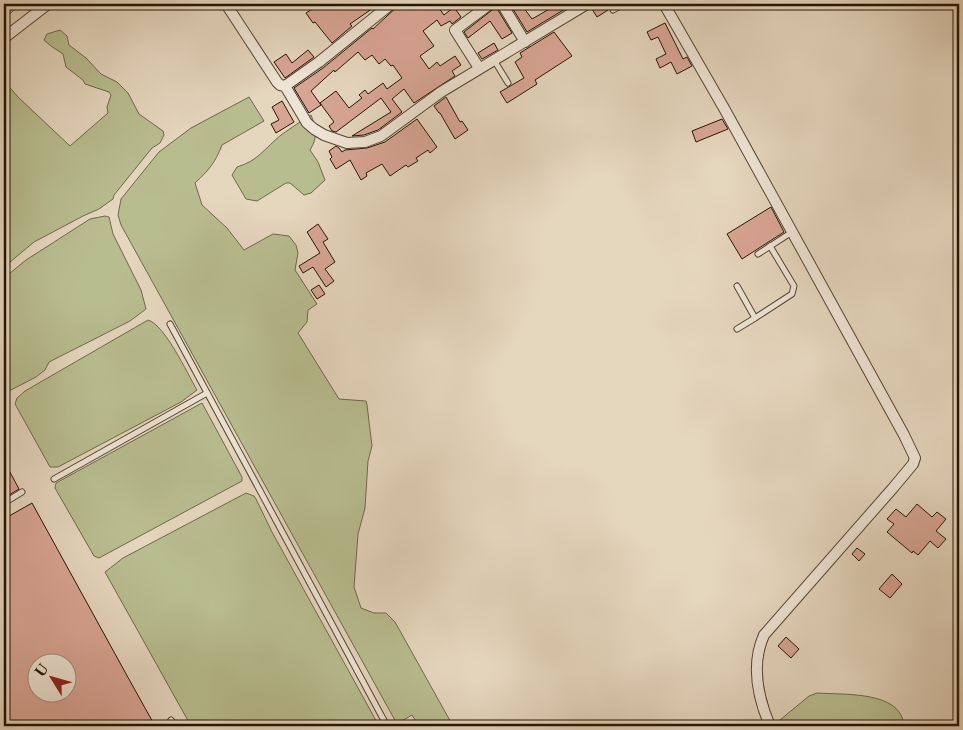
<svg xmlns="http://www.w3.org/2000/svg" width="963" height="730" font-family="'Libre Caslon Text',serif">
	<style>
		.green { fill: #b8bd8f; stroke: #6e6949 }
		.water { fill: #96b9b0; stroke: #68776b }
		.building { fill: #d8a594; stroke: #241503; fill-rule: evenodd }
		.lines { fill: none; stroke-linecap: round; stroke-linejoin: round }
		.lane-casing { stroke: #544532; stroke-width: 7 }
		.street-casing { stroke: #544532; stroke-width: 12 }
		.lane { stroke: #eee4d5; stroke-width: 5 }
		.street { stroke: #eee4d5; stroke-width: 10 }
	</style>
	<rect width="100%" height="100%" fill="#e5d6be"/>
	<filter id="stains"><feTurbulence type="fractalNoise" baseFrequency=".004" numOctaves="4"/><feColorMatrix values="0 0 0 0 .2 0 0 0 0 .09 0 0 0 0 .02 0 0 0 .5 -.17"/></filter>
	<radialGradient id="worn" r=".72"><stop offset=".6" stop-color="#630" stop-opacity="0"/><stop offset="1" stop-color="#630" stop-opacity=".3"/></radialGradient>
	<g class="green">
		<polygon points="60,30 67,36 69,45 86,58 101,74 117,82 128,93 139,114 163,131 164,135 160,143 152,148 114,195 113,199 99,209 83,216 34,242 4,267 4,81 18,97 70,146 108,113 107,107 111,95 109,92 85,84 83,80 66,67 63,54 51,46 44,40 47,34"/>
		<path d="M249,97L264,121L222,145C215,163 209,170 195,183L202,205L227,228L244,250L273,234L289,236L296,245L298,253L295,270L317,304L308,310L307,322L298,333L339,399L366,401L367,405L372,446L368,461L365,508L358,534L354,587L361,608L374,613H386L395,622L453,726H419L412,715L397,724L121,225L118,215L121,199L159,152L191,128Z"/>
		<path d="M311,115C316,127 318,138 310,150L318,162L325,180L311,193L304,195L290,183H286L257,201L246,199L232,175L237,167C258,161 265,148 281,135C291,128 301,121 311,115Z"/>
		<polygon points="105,216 109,217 113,234 141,290 146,309 130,321 49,362 45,370 36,377 9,391 4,387 4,278 26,260 90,219"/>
		<path d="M148,320C165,325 187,373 197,390L181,402L58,467H50L15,404L17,398L25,391Z"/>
		<polygon points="202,403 242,477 242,481 99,558 94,556 55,488 56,483"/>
		<polygon points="246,493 254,496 256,499 272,532 379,726 191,726 105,572 123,558"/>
		<path d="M817,693C842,695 902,690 904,726H779L780,720L809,696Z"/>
	</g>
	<polygon class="water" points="4,4 25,4 13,11 4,20"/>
	<g class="building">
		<polygon points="320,4 379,4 350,24 352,26 332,43 315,22 313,23 306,13"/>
		<polygon points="400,4 436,4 444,15 454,7 461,17 452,24 450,21 441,26 437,20 423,31 434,46 420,56 429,69 437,62 440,66 455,56 461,65 452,71 455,76 414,103 404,89 392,99 402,112 378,130 364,135 352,136 391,112 381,98 336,132 332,131 329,126 334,122 320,103 336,91 349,108 362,98 359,95 365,90 368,94 383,83 387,89 402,78 393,65 391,66 385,59 379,64 372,55 365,60 358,52 335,72 334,70 311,91 321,105 309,113 294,88 323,68 372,28 373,29"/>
		<polygon points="510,4 521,4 532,19 558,4 562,4 565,9 527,32"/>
		<polygon points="594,4 604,4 608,10 597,17 592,9"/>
		<polygon points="496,7 512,33 502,39 490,21 468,38 464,32"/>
		<polygon points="665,23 683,59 687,57 692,66 677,74 671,62 660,68 656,59 666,54 658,37 651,40 647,32"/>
		<polygon points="554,32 572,56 535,80 537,84 507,103 500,92 524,78 515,62 522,57 520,53"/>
		<polygon points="494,43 498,50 482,59 478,53"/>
		<polygon points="308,50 314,57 285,78 274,62 286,54 292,63"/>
		<polygon points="446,97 460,122 462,121 468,130 455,139 440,113 439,113 434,106"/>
		<polygon points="282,101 294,122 276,133 271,124 279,120 272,107"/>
		<polygon points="417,119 437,147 430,153 428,150 416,158 418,161 408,167 406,165 390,176 382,164 366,173 367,176 361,180 350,160 336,169 330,159 332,157 329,151 336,146 339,148 342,152 345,150 367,148 385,142"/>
		<polygon points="722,119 728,129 696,142 692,131"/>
		<polygon points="771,207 784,232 742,259 727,234"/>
		<polygon points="318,224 328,239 323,242 335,262 325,269 334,281 326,287 313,267 303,273 299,266 320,253 307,232"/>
		<polygon points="319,285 325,294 317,299 311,290"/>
		<polygon points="4,461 19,489 4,498"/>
		<path d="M32,503L125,672L155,726H4V519ZM38,662H68V692H38Z"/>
		<polygon points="917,504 932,517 937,512 946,519 936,531 946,539 938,548 930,541 918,555 913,551 912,553 887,532 894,524 887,519 896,509 906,517"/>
		<polygon points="857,548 865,554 859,561 852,554"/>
		<polygon points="892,574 902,584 890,598 879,589"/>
		<polygon points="786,637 799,649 791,658 778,646"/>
	</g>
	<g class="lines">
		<defs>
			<g id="lane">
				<polyline points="613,10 624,4"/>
				<polyline points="494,60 508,83"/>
				<polyline points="758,254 792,232"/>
				<polyline points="737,286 755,318 792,294 794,286 770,246"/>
				<polyline points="170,324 387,726"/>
				<polyline points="737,329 755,318"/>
				<polyline points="54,479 207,393"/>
				<polyline points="4,503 22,492"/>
				<polyline points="171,720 175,726"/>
			</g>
			<g id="street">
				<polyline points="226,4 277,82 280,85 285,86 307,123 314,129 324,135 347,143 365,142 381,136 441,92 587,4"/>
				<polyline points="502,4 525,42"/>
				<path d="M664,4L725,110L904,435L915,458L913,464L893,488L764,635C751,664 758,698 770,726"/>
				<polyline points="4,38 48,4"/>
				<polyline points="479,68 455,30 490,4"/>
				<polyline points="285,86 319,62 391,4"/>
			</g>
		</defs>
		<use href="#lane" class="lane-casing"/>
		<use href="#street" class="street-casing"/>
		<use href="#lane" class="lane"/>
		<use href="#street" class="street"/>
	</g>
	<rect width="963" height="730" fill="none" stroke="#e5d6be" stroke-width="20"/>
	<rect x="5" y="5" width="953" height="720" fill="none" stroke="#241503" stroke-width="2.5"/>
	<rect x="10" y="10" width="943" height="710" fill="none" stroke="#241503"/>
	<g transform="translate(52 678) rotate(307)"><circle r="24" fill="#eee4d5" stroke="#9d9181"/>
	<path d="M0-4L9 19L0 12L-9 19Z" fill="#8f2418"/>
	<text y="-8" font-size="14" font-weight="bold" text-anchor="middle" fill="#241503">U</text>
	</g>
	<rect width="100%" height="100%" filter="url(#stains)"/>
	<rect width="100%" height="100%" fill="url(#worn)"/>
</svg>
